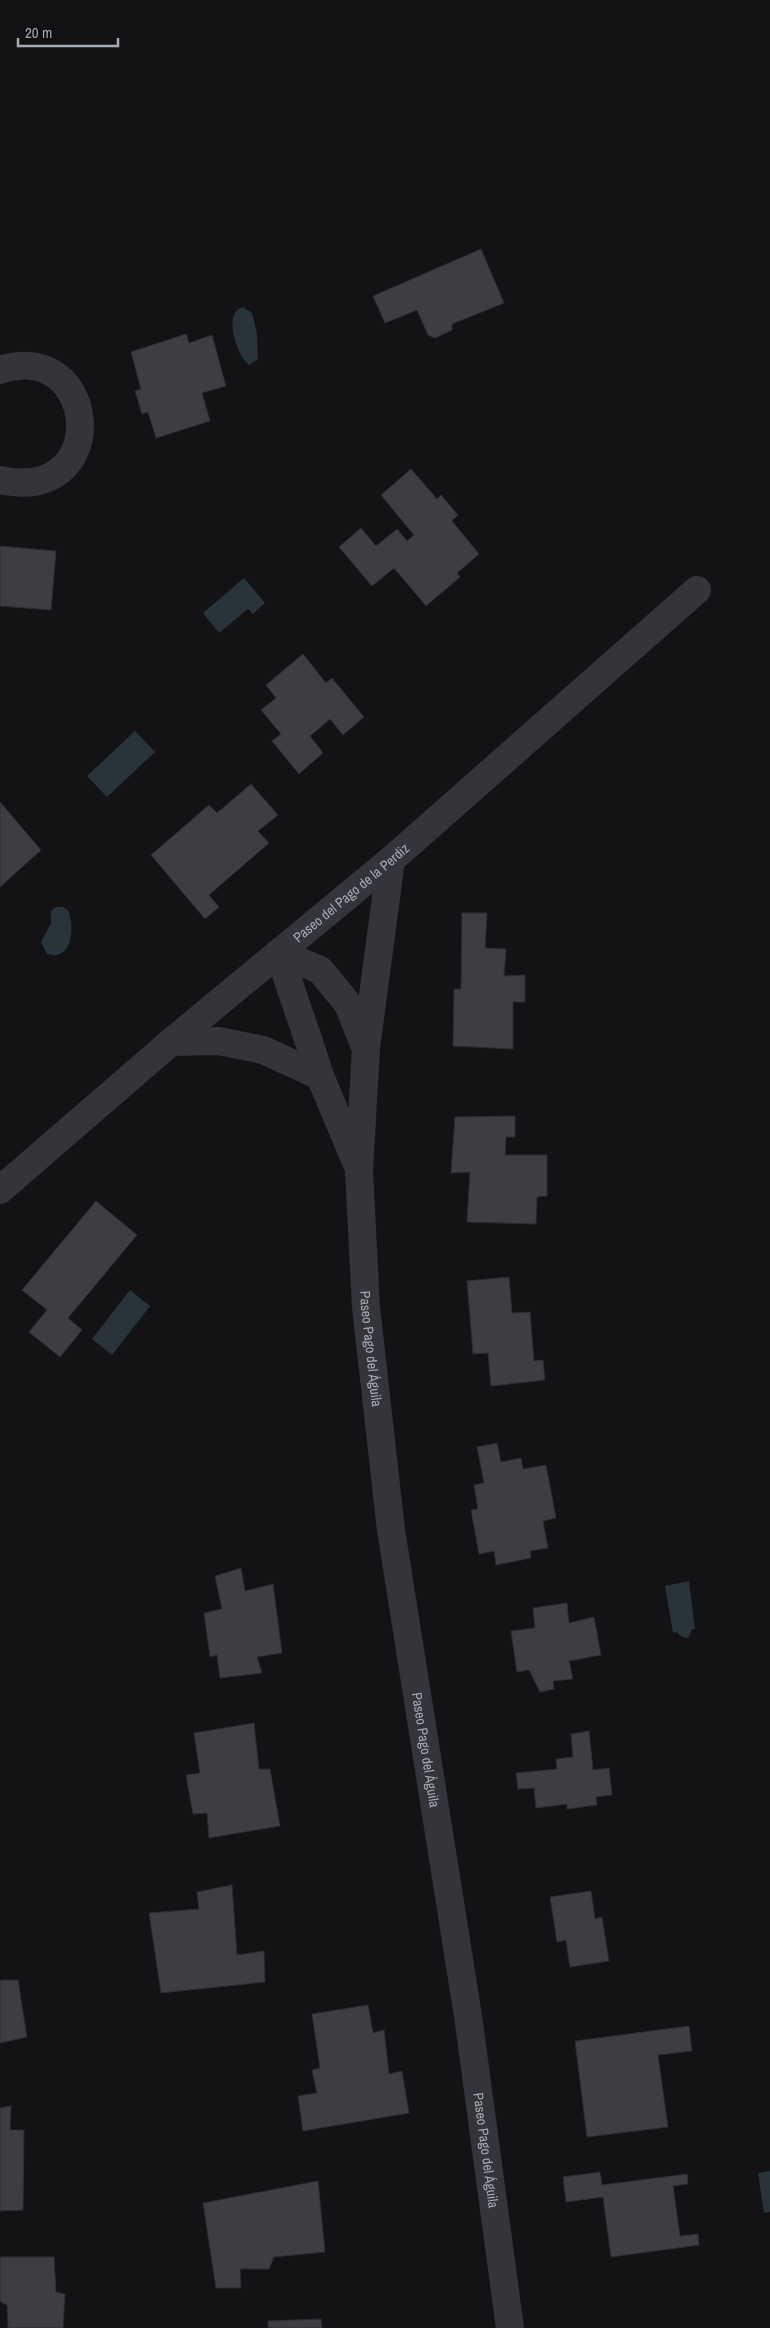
<svg xmlns="http://www.w3.org/2000/svg" width="770" height="2328" font-family="'Archivo Narrow',sans-serif">
	<style>
		.water { fill: #28333a }
		.building { fill: #3d3e42; stroke: #2d2d31 }
		.lines { fill: none; stroke-linecap: round; stroke-linejoin: round }
		.minor { stroke: #34353a; stroke-width: 28 }
		.labels { text-anchor: middle; stroke-width: 4.5; stroke-linejoin: round; paint-order: stroke }
		.street-label { font-size: 14px; fill: #a4abb6; stroke: #0e0e10 }
	</style>
	<rect width="100%" height="100%" fill="#131315"/>
	<g class="water">
		<path d="M243,307L252,313L257,334L258,359L249,365C237,357 222,312 243,307Z"/>
		<polygon points="244,578 265,603 253,614 248,609 219,633 203,613"/>
		<polygon points="135,731 155,752 107,797 87,776"/>
		<path d="M56,907H63L68,910C75,926 73,962 47,954L41,942L51,923V911Z"/>
		<polygon points="130,1290 150,1306 112,1355 92,1339"/>
		<polygon points="689,1581 695,1629 692,1629 689,1637 685,1638 679,1635 677,1632 673,1633 665,1586"/>
		<polygon points="770,2171 770,2212 764,2213 758,2173"/>
	</g>
	<g class="building">
		<polygon points="481,249 504,303 452,324 452,330 435,338 428,335 417,310 385,323 373,296"/>
		<polygon points="186,334 189,343 212,335 226,386 202,393 210,421 156,438 148,412 142,414 135,391 141,389 131,352"/>
		<polygon points="411,469 437,499 441,495 458,515 452,521 479,554 457,573 460,577 426,606 394,568 372,586 339,547 361,528 376,546 397,529 407,541 414,535 381,495"/>
		<polygon points="0,546 56,551 51,610 0,606"/>
		<polygon points="303,654 326,683 332,678 364,717 343,735 330,719 310,736 323,753 299,774 272,741 281,734 261,710 276,698 266,685"/>
		<polygon points="251,784 278,815 258,831 269,843 209,895 219,907 205,919 151,855 209,805 217,813"/>
		<polygon points="0,802 41,850 0,887"/>
		<polygon points="462,913 487,913 485,948 506,949 504,976 525,975 525,1002 513,1002 513,1049 453,1046 454,989 461,989"/>
		<polygon points="515,1116 515,1137 506,1137 505,1155 547,1155 547,1196 537,1197 536,1224 467,1222 470,1172 451,1173 455,1117"/>
		<polygon points="96,1201 137,1235 68,1318 82,1330 60,1357 29,1332 47,1310 22,1290"/>
		<polygon points="509,1277 512,1313 530,1312 534,1361 543,1360 545,1380 491,1386 488,1353 473,1354 467,1281"/>
		<polygon points="497,1443 501,1462 521,1458 523,1469 546,1465 556,1518 543,1521 548,1548 530,1551 531,1558 496,1565 494,1551 479,1554 471,1510 478,1509 474,1485 484,1483 477,1447"/>
		<polygon points="241,1568 245,1591 273,1584 282,1653 257,1657 262,1673 220,1678 217,1655 210,1657 204,1613 222,1609 215,1576"/>
		<polygon points="567,1603 569,1623 594,1617 601,1655 569,1661 573,1679 553,1681 554,1689 540,1692 529,1670 517,1672 511,1631 535,1628 533,1608"/>
		<polygon points="254,1723 259,1769 270,1769 280,1826 209,1838 207,1813 193,1814 186,1775 200,1773 194,1733"/>
		<polygon points="589,1731 593,1770 609,1768 612,1795 596,1797 597,1805 567,1809 567,1804 536,1808 534,1788 518,1789 516,1773 557,1769 556,1759 573,1757 571,1734"/>
		<polygon points="232,1885 237,1955 264,1951 265,1982 161,1993 149,1913 199,1909 197,1892"/>
		<polygon points="591,1891 595,1919 602,1917 609,1961 570,1967 566,1940 557,1942 550,1897"/>
		<polygon points="0,1980 18,1980 27,2037 0,2043"/>
		<polygon points="368,2005 373,2033 384,2030 389,2074 402,2071 409,2113 303,2131 298,2096 317,2093 312,2070 320,2068 312,2014"/>
		<polygon points="689,2026 692,2051 658,2055 668,2127 587,2137 575,2041"/>
		<polygon points="11,2106 10,2130 24,2130 23,2210 0,2211 0,2108"/>
		<polygon points="600,2172 602,2185 687,2174 688,2184 673,2186 680,2236 698,2234 699,2245 611,2257 603,2197 566,2202 563,2177"/>
		<polygon points="318,2181 325,2252 274,2257 269,2269 240,2269 241,2288 216,2288 203,2203"/>
		<polygon points="0,2257 54,2257 56,2292 65,2294 63,2328 8,2328 7,2305 1,2302 0,2298"/>
		<polygon points="321,2319 322,2328 268,2328 268,2321"/>
	</g>
	<g class="lines">
		<g class="minor">
			<path d="M0,370C99,337 114,505 0,480"/>
			<path id="s1" d="M391,860L366,1048L359,1171L366,1307L391,1530L468,2016L510,2328"/>
			<polyline points="279,953 320,970 348,1004 365,1047"/>
			<path d="M279,953C292,994 307,1034 320,1076"/>
			<polyline points="171,1042 219,1041 263,1050 320,1076 356,1162"/>
			<path id="s2" d="M0,1190L171,1042L391,860L697,590"/>
		</g>
	</g>
	<g class="labels">
		<g class="street-label">
			<text dy="5" stroke="none"><textPath href="#s2" startOffset="460">Paseo del Pago de la Perdiz</textPath></text>
			<text dy="5" stroke="none"><textPath href="#s1" startOffset="491">Paseo Pago del Águila</textPath></text>
			<text dy="5" stroke="none"><textPath href="#s1" startOffset="896">Paseo Pago del Águila</textPath></text>
			<text dy="5" stroke="none"><textPath href="#s1" startOffset="1301">Paseo Pago del Águila</textPath></text>
		</g>
	</g>
	<path d="M18 38v8h100v-8" fill="none" stroke="#a4abb6" stroke-width="2.5"/>
	<text x="25" y="38" font-size="15" fill="#a4abb6" stroke="#0e0e10" stroke-width="4" paint-order="stroke">20 m</text>
</svg>
